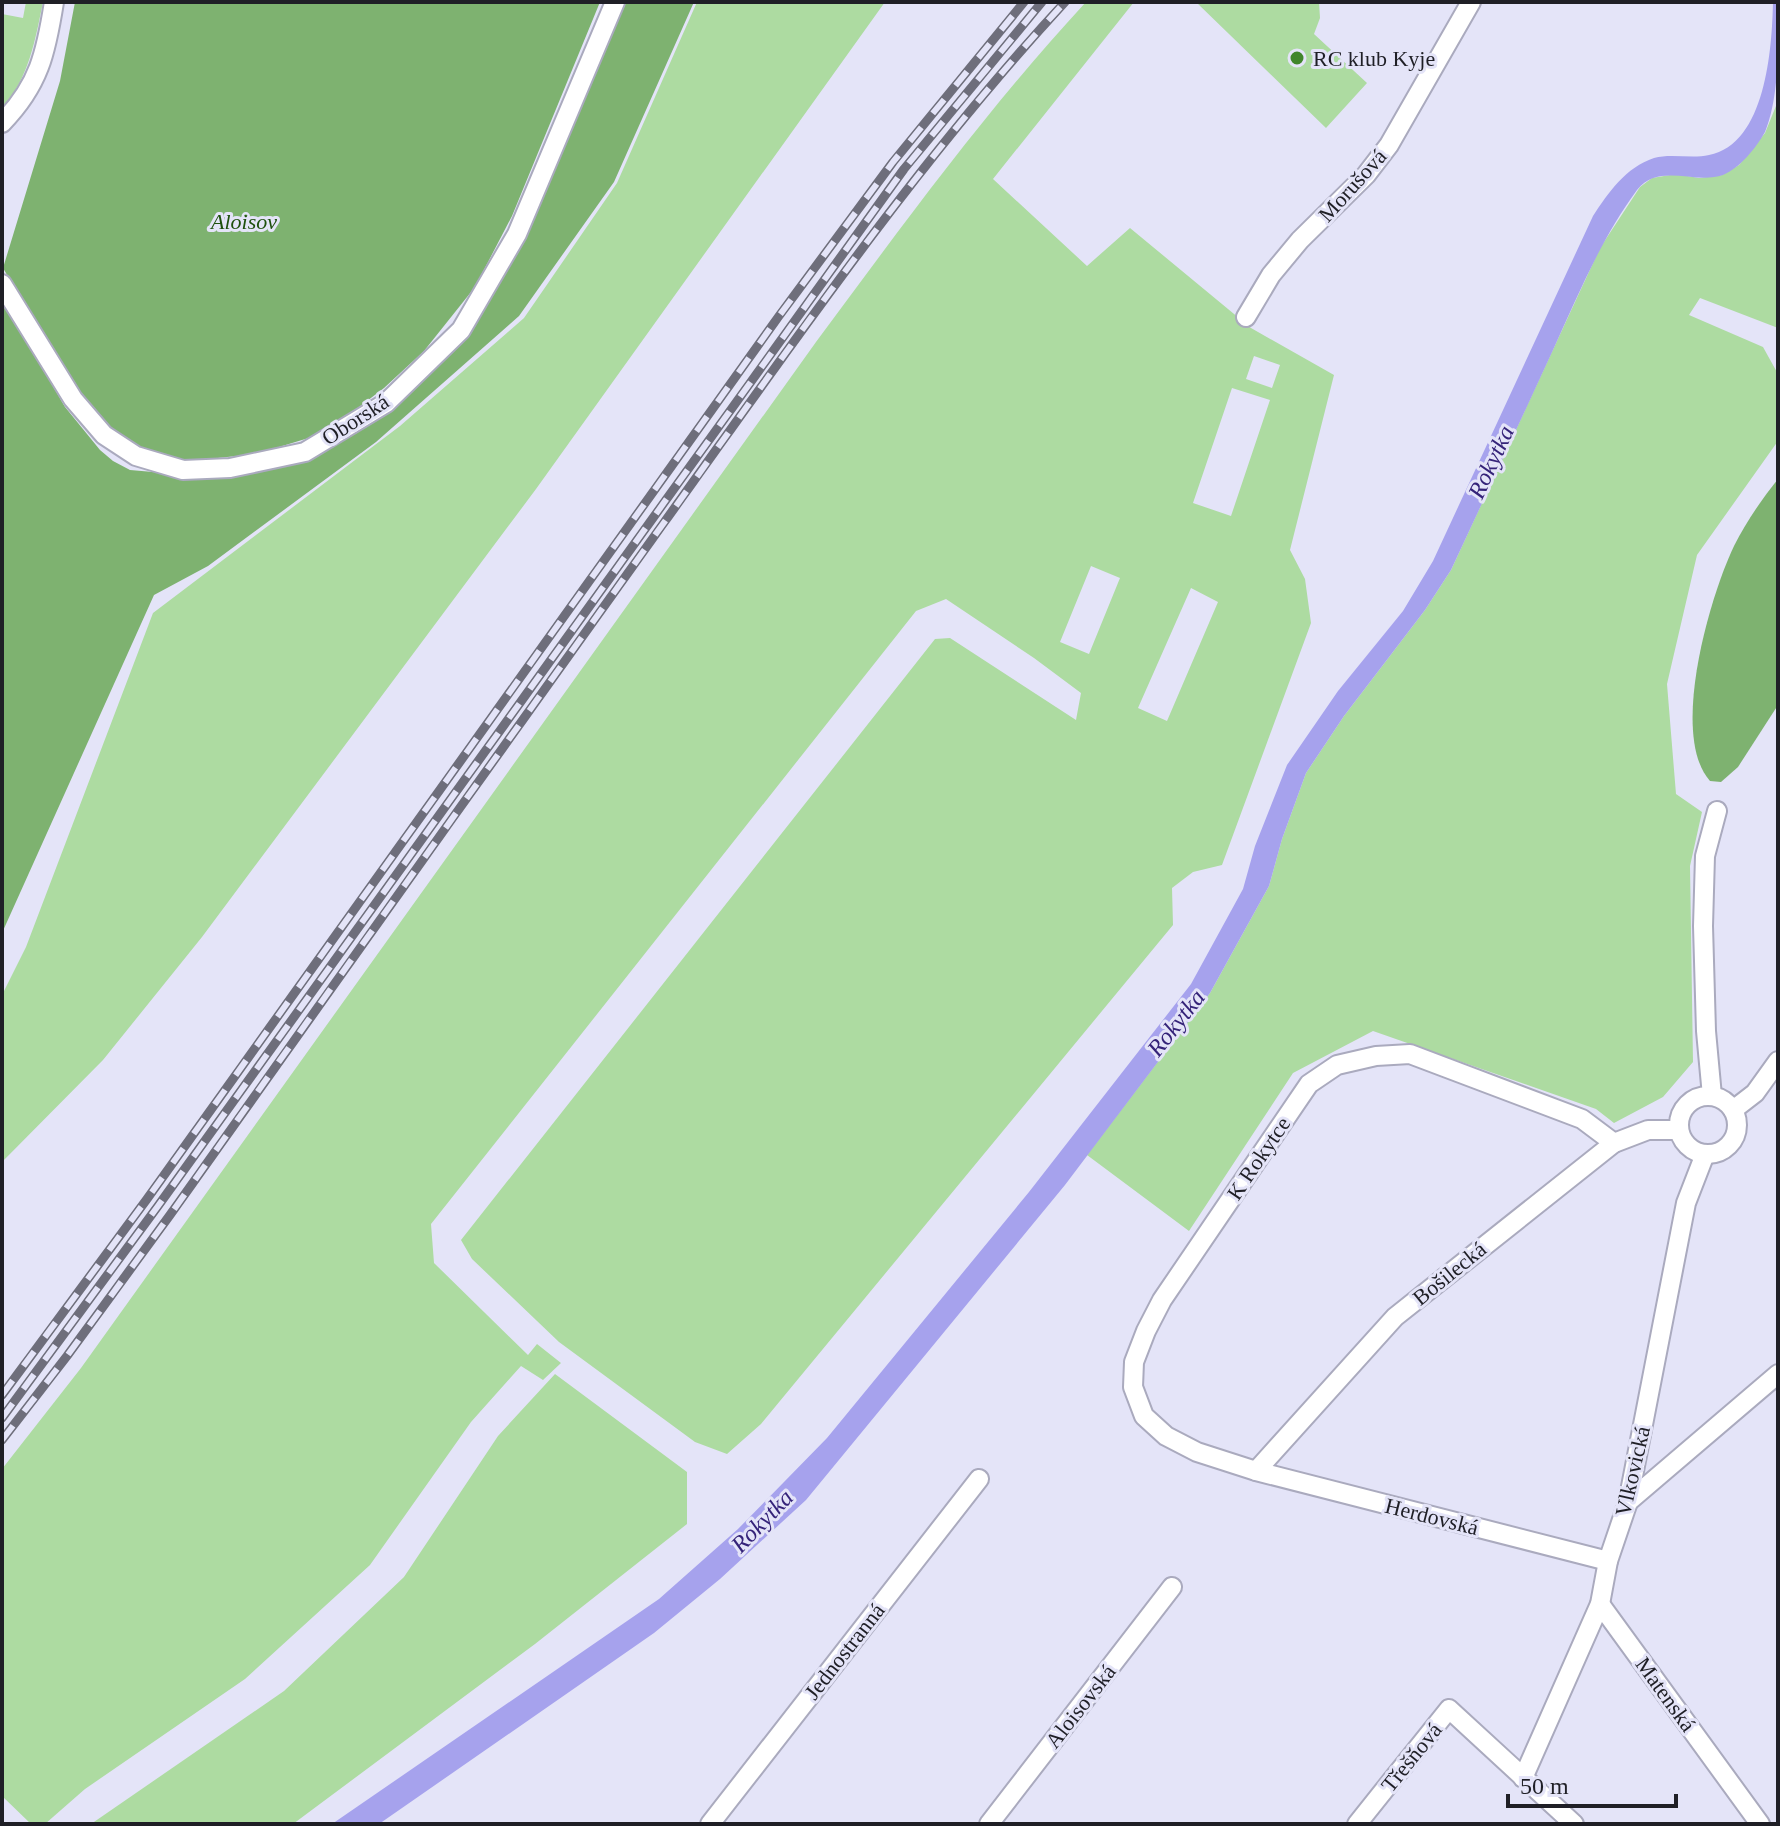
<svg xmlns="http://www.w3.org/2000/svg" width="1780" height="1826" font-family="'Times New Roman',serif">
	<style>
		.green { fill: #addba1; fill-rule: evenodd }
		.forest { fill: #7eb270 }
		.water { fill: #a6a2ed }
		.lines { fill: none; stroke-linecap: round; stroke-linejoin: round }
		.minor-casing { stroke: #aaaabe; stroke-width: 22 }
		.minor { stroke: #fff; stroke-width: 18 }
		.rail-casing { stroke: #6e6e7b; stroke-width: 9 }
		.rail { stroke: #e4e4f8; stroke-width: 6; stroke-dasharray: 18; stroke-linecap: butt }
		.poi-dot { fill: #40862b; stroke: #e4e4f8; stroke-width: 3 }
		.labels { text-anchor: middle; stroke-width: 6; stroke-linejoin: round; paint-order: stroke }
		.poi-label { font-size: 22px; fill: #1f1f26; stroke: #e4e4f8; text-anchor: start }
		.street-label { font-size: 22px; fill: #1f1f26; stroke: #e4e4f8 }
		.park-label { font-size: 22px; font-style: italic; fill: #1e500d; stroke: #e4e4f8 }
		.water-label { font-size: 24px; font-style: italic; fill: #352379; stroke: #e4e4f8 }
	</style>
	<rect width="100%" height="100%" fill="#e4e4f8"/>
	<g class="green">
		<path d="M26,2H43C35,41 29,78 2,108V14L23,18Z"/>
		<polygon points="697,2 885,2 536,489 202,937 103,1060 2,1162 2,995 26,947 153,613 400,426 524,318 617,183"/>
		<path d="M1086,2H1134L993,179L1087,266L1130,228L1251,328L1334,375L1290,550L1305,579L1311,623L1222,865L1193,872L1172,888L1173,925L761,1424L727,1454L695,1442L559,1342L472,1259L461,1240L935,639L950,638L1076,720L1081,693L1034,658L946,599L916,611L431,1224L434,1263L528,1355L537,1344L561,1363L543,1380L521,1366L471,1422L370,1565L245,1679L85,1789L45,1824H31L2,1796V1469L81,1368L816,342C902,226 987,109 1086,2ZM1254,356L1280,365L1272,388L1246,379ZM1232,388L1270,400L1231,516L1193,503ZM1091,566L1120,578L1089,654L1060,642ZM1191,588L1218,602L1167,721L1138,708Z"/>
		<polygon points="1196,2 1319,2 1320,18 1314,34 1367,83 1326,128"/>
		<polygon points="1778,101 1778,328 1700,298 1689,315 1763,347 1778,374 1778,441 1697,555 1667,684 1676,794 1702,812 1690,866 1693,1062 1663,1097 1614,1123 1596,1109 1373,1031 1293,1073 1189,1231 1087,1155 1210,993 1269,886 1282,839 1306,773 1344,716 1425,610 1451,570 1600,248 1640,187 1652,178 1676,174 1699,178 1722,175 1739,165 1765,133"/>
		<polygon points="555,1374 687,1472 687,1524 535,1644 293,1824 91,1824 284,1691 404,1577 498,1436"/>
	</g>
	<g class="forest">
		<polygon points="75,2 600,2 512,216 475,287 424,351 384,388 325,433 256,454 208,459 180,461 141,450 115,432 86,404 63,370 3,268 60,81"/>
		<polygon points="624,2 694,2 614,182 519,316 376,442 208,566 154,595 2,933 2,298 65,407 100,450 113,461 130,470 222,478 307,462 354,433 388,407 515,255 544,194 585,88"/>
		<path d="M1778,479V705L1738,767L1721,782L1710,781C1669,735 1710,596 1734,546C1746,522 1762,499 1778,479Z"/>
	</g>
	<path class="water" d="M1773,2H1778C1778,44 1780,95 1765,132C1756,148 1740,168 1723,175C1695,185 1659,162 1637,190C1601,239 1578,295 1553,350C1519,424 1485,497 1451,570L1425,610L1344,716L1306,773L1282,839L1269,886L1210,993L1065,1185L806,1500L720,1579L654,1633L379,1824H332L659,1599L738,1529L827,1438L1029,1192L1191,984L1243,889L1255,846L1287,765L1338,691L1403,611L1433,561L1593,216C1608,193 1626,167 1654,158C1671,153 1691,159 1709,155C1766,144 1772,48 1773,2Z"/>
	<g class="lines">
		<defs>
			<g id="minor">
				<path d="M2,123C39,85 46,53 54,2"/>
				<polyline points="2,284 73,399 104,435 136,456 183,470 230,468 305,452 386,403 461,330 517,234 615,2"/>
				<polyline points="1246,317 1271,275 1300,240 1366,175 1389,145 1471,2"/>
				<polyline points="1712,1096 1706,1031 1703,926 1705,856 1717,811"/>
				<circle cx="1708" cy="1125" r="29"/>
				<polyline points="1733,1110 1755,1093 1778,1061"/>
				<polyline points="1256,1471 1395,1317 1614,1143 1648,1130 1679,1130"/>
				<polyline points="1628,1502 1778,1374"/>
				<polyline points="1608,1561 1256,1471 1197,1452 1166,1436 1144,1416 1133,1387 1134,1362 1146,1331 1162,1300 1309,1084 1337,1065 1376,1056 1410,1054 1582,1119 1614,1143"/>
				<polyline points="1600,1604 1760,1824"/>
				<polyline points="1523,1778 1600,1604 1608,1561 1628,1502 1686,1203 1705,1154"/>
				<polyline points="710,1824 979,1479"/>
				<polyline points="989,1824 1172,1587"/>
				<polyline points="1357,1824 1449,1709 1574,1824"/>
			</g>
		</defs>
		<use href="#minor" class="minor-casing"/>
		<use href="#minor" class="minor"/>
		<defs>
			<g id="rail">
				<polyline points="2,1395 147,1199 779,316 893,162 1024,2"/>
				<polyline points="2,1418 158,1206 904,169 1042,2"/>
				<path d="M2,1440L67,1356L170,1215C334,984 498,754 663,524C791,346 916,163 1065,2"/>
			</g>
		</defs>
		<use href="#rail" class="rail-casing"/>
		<use href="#rail" class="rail"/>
	</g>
	<circle class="poi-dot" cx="1297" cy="58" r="8"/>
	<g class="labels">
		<g class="poi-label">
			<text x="1313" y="66">RC klub Kyje</text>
		</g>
		<g class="street-label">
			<text transform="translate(1352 185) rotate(-48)" y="8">Morušová</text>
			<text transform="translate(355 419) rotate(-33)" y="8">Oborská</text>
			<text transform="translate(1258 1158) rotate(-56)" y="8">K Rokytce</text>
			<text transform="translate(1449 1273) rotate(-39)" y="8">Bošilecká</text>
			<text transform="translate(1632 1471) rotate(-77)" y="8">Vlkovická</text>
			<text transform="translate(1432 1516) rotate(14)" y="8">Herdovská</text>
			<text transform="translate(844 1651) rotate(-52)" y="8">Jednostranná</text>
			<text transform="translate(1666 1694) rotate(54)" y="8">Matenská</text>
			<text transform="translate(1080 1706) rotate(-52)" y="8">Aloisovská</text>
			<text transform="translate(1411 1757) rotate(-51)" y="8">Třešňová</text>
		</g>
		<g class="park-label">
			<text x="244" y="229">Aloisov</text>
		</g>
		<g class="water-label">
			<text transform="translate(1491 462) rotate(-65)" y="8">Rokytka</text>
			<text transform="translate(1176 1023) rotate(-52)" y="8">Rokytka</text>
			<text transform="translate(762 1521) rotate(-46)" y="8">Rokytka</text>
		</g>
	</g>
	<rect width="1780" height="1826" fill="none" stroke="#1f1f26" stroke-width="8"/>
	<path d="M1508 1794v12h168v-12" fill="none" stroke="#1f1f26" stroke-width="4"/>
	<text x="1520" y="1794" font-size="24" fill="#1f1f26" stroke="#e4e4f8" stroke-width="6" paint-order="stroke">50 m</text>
</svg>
